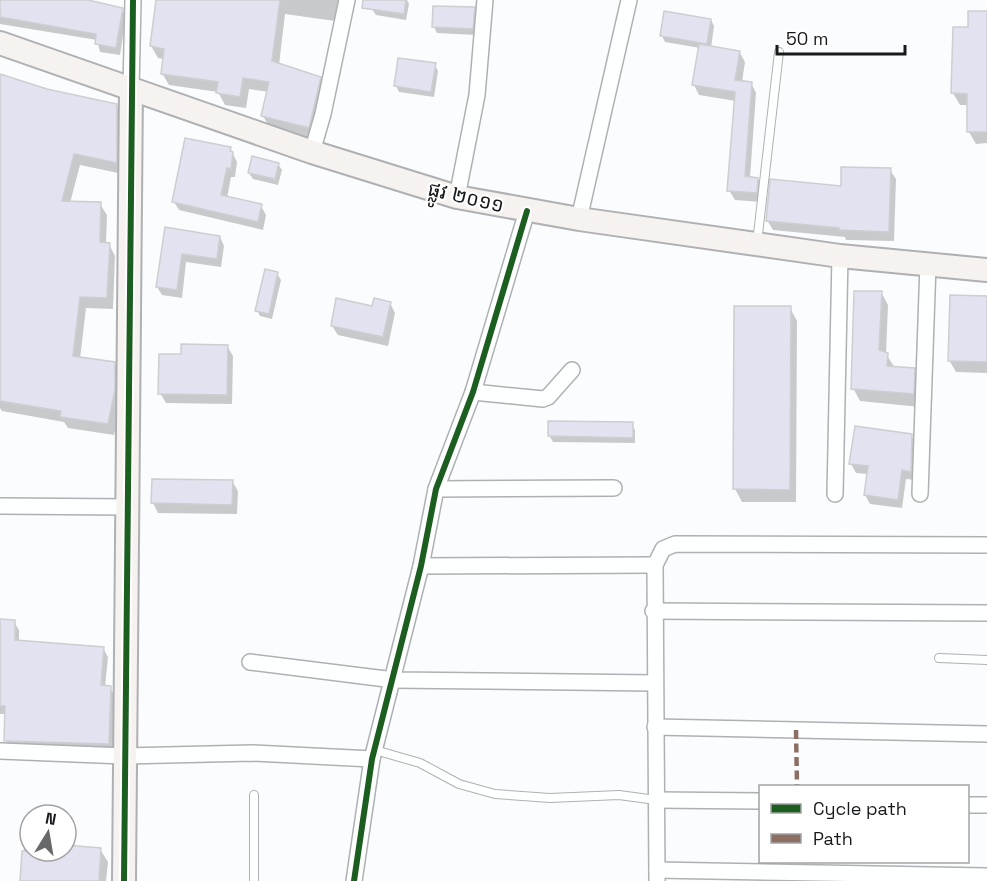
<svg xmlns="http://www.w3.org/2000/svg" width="987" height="881" font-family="'Space Grotesk','Noto Sans Khmer',sans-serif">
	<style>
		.shadow { fill: #0003 }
		.building { fill: #e2e2f0; stroke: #cdced0; stroke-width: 1.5 }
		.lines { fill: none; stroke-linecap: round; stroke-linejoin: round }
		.lane-casing { stroke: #afb0b3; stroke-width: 10 }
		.street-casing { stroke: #afb0b3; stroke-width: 18 }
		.secondary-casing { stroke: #afb0b3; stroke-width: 26 }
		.lane { stroke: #feffff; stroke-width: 8 }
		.street { stroke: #feffff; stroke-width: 15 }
		.secondary { stroke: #f5f2ef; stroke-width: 22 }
		.quiet { stroke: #8d6e63; stroke-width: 4.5; stroke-dasharray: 9 4.5; stroke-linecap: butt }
		.cycleway-casing { stroke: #fff; stroke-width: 10 }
		.cycleway { stroke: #1b5e20; stroke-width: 6 }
		.labels { text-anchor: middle; stroke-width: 4.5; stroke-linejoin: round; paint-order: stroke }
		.street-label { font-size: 20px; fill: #18191b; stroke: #fff }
	</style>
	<rect width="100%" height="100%" fill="#fbfcfe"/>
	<g class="shadow">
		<polygon points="0,0 92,0 92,4 122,9 126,17 120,55 100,52 97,40 0,24"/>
		<polygon points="158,0 338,0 335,21 285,14 279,65 320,78 327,90 315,139 270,128 263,116 269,92 249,89 246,108 225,105 218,92 169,85 162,73 164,59 158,58 151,46"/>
		<polygon points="373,0 407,0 409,4 406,20 376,15 372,9"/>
		<polygon points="434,7 474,8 477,15 476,35 437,33 434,27"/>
		<polygon points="987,12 987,143 976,144 969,132 969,105 960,105 953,93 969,29"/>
		<polygon points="711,20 714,26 711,48 740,53 745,62 742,82 751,83 756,93 750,178 758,179 763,189 762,202 735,200 729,190 736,101 699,95 694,85 700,48 665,42 662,36"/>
		<polygon points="435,65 438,71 434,97 399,92 396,86"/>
		<polygon points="0,76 46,90 116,105 123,117 123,174 80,165 70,203 100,204 107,215 106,244 109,244 115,256 113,309 86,308 80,359 114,364 121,375 121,402 114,435 68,428 64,422 2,411 0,408"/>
		<polygon points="230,148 237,162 235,177 231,177 227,198 261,206 266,215 263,230 179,210 174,202"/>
		<polygon points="278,164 282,170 278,185 253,179 249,173"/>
		<polygon points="890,170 896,179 894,241 846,240 845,237 773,230 767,220 842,187"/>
		<polygon points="166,229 220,237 224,246 221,267 186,262 182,298 162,295 157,287"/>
		<polygon points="277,274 281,280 272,319 260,316 257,310"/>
		<polygon points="881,292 888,305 886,354 895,368 914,370 921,383 920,407 860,401 853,388"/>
		<polygon points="987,297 987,373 956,372 949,360"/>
		<polygon points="390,303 395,313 388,346 338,335 332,326"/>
		<polygon points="736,308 790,308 797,321 796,502 742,502 735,489"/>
		<polygon points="227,346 233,356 232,404 166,403 160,393 183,356"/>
		<polygon points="632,424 635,430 635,443 553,442 549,435"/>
		<polygon points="911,435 917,445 915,480 906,479 902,508 870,504 865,495 868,474 856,473 851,464"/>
		<polygon points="232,481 238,491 237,514 158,513 153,503"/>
		<polygon points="0,620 14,622 19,630 19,642 103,648 108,657 105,687 110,688 115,696 113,752 11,749 6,741 6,714 0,714"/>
		<polygon points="24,844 30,844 30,851 66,851 66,847 100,849 108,862 106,881 22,881"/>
	</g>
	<g class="building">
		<polygon points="0,0 88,0 123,8 116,48 95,44 96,34 0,17"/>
		<polygon points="156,0 280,0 272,61 321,77 309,128 261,116 269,82 243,78 240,97 216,93 218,82 161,74 164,49 150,46"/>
		<polygon points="363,0 406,0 404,14 362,8"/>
		<polygon points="433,6 475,7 473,29 432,27"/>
		<polygon points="664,11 711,19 707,44 660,36"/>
		<polygon points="968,11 987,11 987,132 967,132 967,94 951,93 953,27 968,27"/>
		<polygon points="699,44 740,51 735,80 752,82 745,176 758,178 757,193 727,191 735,92 692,85"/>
		<polygon points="398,58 436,63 431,92 394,86"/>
		<polygon points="0,74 47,89 117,104 117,163 74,154 62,201 101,202 100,242 110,243 107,298 80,297 73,356 115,362 115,390 108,424 60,417 61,411 0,401"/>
		<polygon points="185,138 231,147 230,151 233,152 231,169 227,168 221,195 262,204 258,222 172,202"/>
		<polygon points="252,156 279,163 275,179 248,173"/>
		<polygon points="841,167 891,168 889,232 839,230 839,228 766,221 770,179 841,186"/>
		<polygon points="165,227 220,236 217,259 182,254 177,290 156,287"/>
		<polygon points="265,269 278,272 269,314 255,311"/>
		<polygon points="854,291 882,291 879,350 888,353 887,366 915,368 914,394 851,389"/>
		<polygon points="950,295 987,296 987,362 948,361"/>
		<polygon points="336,298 372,306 374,298 391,302 383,337 331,326"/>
		<polygon points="734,306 791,306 790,490 733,489"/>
		<polygon points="181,344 228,345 227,395 158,394 159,354 181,354"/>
		<polygon points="548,421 633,422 633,438 548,436"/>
		<polygon points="855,426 912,434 911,472 902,470 898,500 864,495 868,466 849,464"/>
		<polygon points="152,479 233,480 232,505 151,503"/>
		<polygon points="0,619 15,620 15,640 104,647 101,685 111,686 109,744 4,741 5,706 0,706"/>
		<polygon points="66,845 101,848 99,881 20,881 22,851 66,851"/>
	</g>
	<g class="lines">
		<defs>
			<g id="lane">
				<polyline points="757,243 779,52"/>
				<polyline points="939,658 987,660"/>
				<polyline points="375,750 420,763 459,784 495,794 550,798 619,795 656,800"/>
				<polyline points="254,881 254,795"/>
			</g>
			<g id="street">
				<polyline points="131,89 133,0"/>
				<polyline points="312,152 323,114 347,0"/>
				<polyline points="457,197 477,95 485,0"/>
				<polyline points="579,219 629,0"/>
				<polyline points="473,392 543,399 548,397 572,370"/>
				<polyline points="436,489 614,488"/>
				<polyline points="835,494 840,256"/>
				<polyline points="920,494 928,264"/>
				<polyline points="0,506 127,507"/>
				<polyline points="421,566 655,565"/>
				<polyline points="653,611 987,613"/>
				<polyline points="250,662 394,680 654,683"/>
				<polyline points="655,727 987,734"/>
				<polyline points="0,751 124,756 252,753 372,759"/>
				<polyline points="656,800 760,801"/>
				<polyline points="968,805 987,805"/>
				<polyline points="657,870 987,876"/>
				<polyline points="354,881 372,759 421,566 436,489 473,392 527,211"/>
				<polyline points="657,881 655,565 663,549 675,544 987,545"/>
			</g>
			<g id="secondary">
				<polyline points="0,43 312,152 457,197 579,219 840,256 987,270"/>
				<polyline points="124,881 131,89"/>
			</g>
		</defs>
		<use href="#lane" class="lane-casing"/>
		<use href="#street" class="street-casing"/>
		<use href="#secondary" class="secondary-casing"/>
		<use href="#lane" class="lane"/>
		<use href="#street" class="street"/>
		<use href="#secondary" class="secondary"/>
		<polyline class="quiet" points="796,730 797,786"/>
		<defs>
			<g id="cycleway">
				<polyline points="124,881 133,0"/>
				<polyline points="354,881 372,759 421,566 436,489 473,392 527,211"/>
			</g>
		</defs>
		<use href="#cycleway" class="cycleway-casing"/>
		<use href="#cycleway" class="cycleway"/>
	</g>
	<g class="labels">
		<g class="street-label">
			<text transform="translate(466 197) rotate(13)" y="7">ផ្លូវ ២០១១</text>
		</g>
	</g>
	<rect x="759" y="785" width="210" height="78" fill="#ffffff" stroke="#a3a3a4" stroke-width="1.5"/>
	<rect x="771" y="804" width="30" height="9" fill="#1b5e20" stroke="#a3a3a4" stroke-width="1.5"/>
	<text x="813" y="815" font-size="18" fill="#18191b">Cycle path</text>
	<rect x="771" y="834" width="30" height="9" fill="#8d6e63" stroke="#a3a3a4" stroke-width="1.5"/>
	<text x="813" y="845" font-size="18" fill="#18191b">Path</text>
	<g transform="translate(48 833) rotate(11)"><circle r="28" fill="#ffffff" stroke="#a3a3a4" stroke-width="1.5"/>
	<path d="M0-4.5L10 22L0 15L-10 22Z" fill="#67686a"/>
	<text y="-9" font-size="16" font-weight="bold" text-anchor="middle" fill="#18191b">N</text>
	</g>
	<path d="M777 45v9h128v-9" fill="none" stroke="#18191b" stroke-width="3"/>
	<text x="786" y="45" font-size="18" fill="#18191b" stroke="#ffffff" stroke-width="4.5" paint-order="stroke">50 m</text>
</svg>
